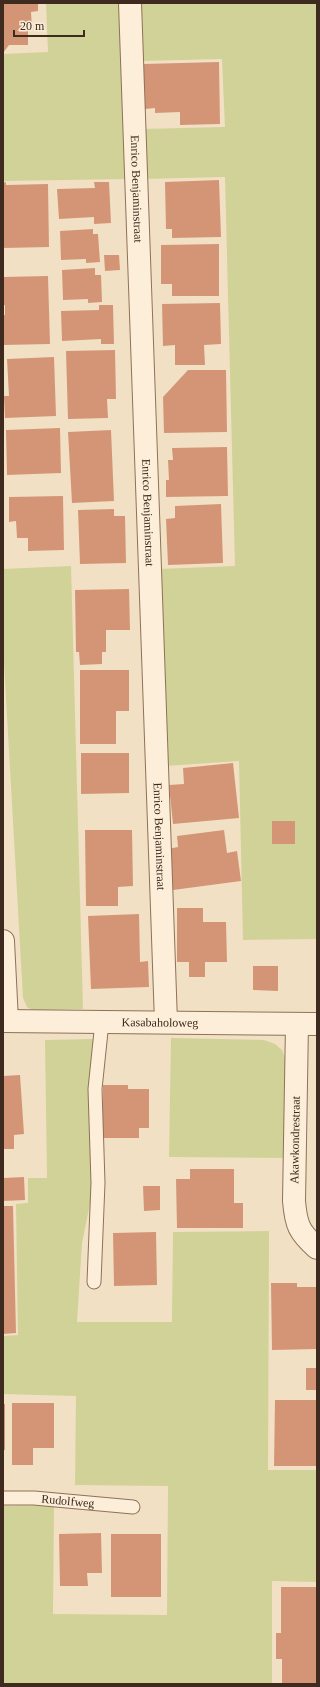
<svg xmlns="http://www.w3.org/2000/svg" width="320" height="1687" font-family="Georgia,serif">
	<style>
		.green { fill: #d0d297 }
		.building { fill: #d49577 }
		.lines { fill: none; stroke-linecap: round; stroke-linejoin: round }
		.service-casing { stroke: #8f7158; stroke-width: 15 }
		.minor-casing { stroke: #8f7158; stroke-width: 24 }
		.tertiary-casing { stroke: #8f7158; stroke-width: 24 }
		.service { stroke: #fceed9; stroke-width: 13 }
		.minor { stroke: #fceed9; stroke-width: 22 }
		.tertiary { stroke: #fceed9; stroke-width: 22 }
		.labels { text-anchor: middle; stroke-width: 3; stroke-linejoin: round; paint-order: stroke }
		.street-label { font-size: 12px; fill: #3e2a1e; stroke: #f9ebd5 }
	</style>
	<rect width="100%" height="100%" fill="#f2e0c4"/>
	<g class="green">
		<polygon points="46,3 125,3 128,179 3,181 3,54 48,52"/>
		<polygon points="140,3 317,3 317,939 243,940 239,761 165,766 160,569 235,566 225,177 142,179 142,129 225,127 222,59 141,61"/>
		<polygon points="71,566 83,1009 32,1010 27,1007 23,998 3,645 3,569"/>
		<polygon points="171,1038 264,1040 275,1044 282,1050 288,1065 287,1158 169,1157"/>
		<polygon points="94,1039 93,1189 82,1243 77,1322 172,1322 173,1232 269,1231 268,1470 317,1470 317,1582 272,1581 272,1684 3,1684 3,1506 54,1505 53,1614 167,1615 168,1486 75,1485 76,1396 3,1394 3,1336 18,1335 16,1204 28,1203 28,1178 47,1178 45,1040"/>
	</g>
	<g class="building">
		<polygon points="3,3 38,3 38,11 31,12 32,28 28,28 28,45 9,45 3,53"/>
		<polygon points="219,62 220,124 180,125 180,112 155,113 155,108 145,109 143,64"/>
		<polygon points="219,180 221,237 172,238 172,229 166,229 165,182"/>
		<polygon points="6,182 6,185 48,184 49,247 3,248 3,183"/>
		<polygon points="94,182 109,182 111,223 94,224 94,217 59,219 57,189 95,188"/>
		<polygon points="93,229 93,234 98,234 100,262 86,263 86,259 61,260 60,231"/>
		<polygon points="219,244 219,296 172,296 172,284 161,284 161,245"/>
		<polygon points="104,255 119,255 120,270 105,271"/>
		<polygon points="95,268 95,275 101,275 102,302 88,303 88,299 63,300 62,270"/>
		<polygon points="48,276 50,344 3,345 3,315 5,315 5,305 3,305 3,277"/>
		<polygon points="220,303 221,344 204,345 205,365 175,365 175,345 163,346 162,304"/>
		<polygon points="99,305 113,305 114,344 101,344 101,339 62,341 61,311 99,310"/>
		<polygon points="115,350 116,399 107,399 108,418 68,419 66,351"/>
		<polygon points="54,357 56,416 5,418 4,396 9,396 7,359"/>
		<polygon points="188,370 226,370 227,432 164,433 163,397"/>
		<polygon points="60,428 61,473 7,475 6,430"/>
		<polygon points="111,430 114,501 72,503 68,432"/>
		<polygon points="227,447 228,496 166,497 166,480 169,480 168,460 173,460 172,448"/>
		<polygon points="63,496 64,550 28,551 28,538 17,538 16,521 9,522 9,497"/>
		<polygon points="221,504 223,563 168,565 166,519 175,518 175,506"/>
		<polygon points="114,509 114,516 125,516 126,563 80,564 78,510"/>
		<polygon points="129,589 130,630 106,630 106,652 102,652 102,664 80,665 79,652 76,652 75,590"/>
		<polygon points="80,670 129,670 129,711 116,711 116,744 80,744"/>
		<polygon points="81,753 129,753 129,793 81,794"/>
		<polygon points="233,763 239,818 173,824 169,785 184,784 183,768"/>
		<rect x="272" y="821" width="23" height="23"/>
		<polygon points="85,830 132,830 133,886 118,887 118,906 86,906"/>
		<polygon points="224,830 227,853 237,851 241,881 173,890 168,849 178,847 177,836"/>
		<polygon points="177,908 203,908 203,922 226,922 227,962 205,962 205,977 189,977 189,962 177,962"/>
		<polygon points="139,914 140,962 148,961 149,987 91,989 88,916"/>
		<polygon points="253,966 278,966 278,991 253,990"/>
		<polygon points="20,1075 24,1134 14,1135 14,1149 3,1149 3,1076"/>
		<polygon points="103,1085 128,1085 128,1089 149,1089 149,1128 139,1128 139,1138 103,1138"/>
		<polygon points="190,1169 234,1169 234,1203 243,1203 243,1228 177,1228 176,1179 190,1179"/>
		<polygon points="24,1177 25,1200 3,1201 3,1178"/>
		<polygon points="143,1186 160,1186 160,1210 144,1211"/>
		<polygon points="3,1206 13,1206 16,1333 3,1334"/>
		<polygon points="156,1232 157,1285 114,1286 113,1233"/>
		<polygon points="271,1283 297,1283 297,1287 317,1287 317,1349 272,1350"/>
		<rect x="306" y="1368" width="11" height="22"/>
		<polygon points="275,1400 317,1400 317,1466 274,1466"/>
		<polygon points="12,1403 54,1403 54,1448 33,1448 33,1465 12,1465"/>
		<rect x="3" y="1404" width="2" height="46"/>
		<polygon points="101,1533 102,1573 87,1573 88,1586 60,1586 59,1534"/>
		<rect x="111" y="1534" width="50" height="63"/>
		<polygon points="281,1587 317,1587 317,1684 282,1684 282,1659 276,1659 276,1633 281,1633"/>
	</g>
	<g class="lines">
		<defs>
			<g id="service">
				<polyline points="94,1282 98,1183 95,1089 102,1022"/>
				<path id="s1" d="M3,1498H34L133,1507"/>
			</g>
			<g id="minor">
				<path id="s2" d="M130,3L166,1022"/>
				<polyline points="3,941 7,1021"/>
				<path d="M297,1024L294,1201C296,1225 299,1232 317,1248"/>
			</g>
			<g id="tertiary">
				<path id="s3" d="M3,1021L317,1024"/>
			</g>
		</defs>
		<use href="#service" class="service-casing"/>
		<use href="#minor" class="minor-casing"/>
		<use href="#tertiary" class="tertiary-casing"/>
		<use href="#service" class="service"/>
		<use href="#minor" class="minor"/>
		<use href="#tertiary" class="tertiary"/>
	</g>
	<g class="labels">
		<g class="street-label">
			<text dy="4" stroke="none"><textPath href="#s2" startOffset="186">Enrico Benjaminstraat</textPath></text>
			<text dy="4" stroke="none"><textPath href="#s2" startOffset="510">Enrico Benjaminstraat</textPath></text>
			<text dy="4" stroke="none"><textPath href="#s2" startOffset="834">Enrico Benjaminstraat</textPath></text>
			<text dy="4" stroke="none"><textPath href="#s3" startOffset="157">Kasabaholoweg</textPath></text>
			<text transform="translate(295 1140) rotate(-89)" y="4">Akawkondrestraat</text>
			<text dy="4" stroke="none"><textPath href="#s1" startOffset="65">Rudolfweg</textPath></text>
		</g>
	</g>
	<rect width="320" height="1687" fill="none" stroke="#3e2a1e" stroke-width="8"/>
	<path d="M14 30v6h70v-6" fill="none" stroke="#3e2a1e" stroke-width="2"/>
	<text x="20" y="30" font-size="12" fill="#3e2a1e" stroke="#f9ebd5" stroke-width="3" paint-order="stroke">20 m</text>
</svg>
